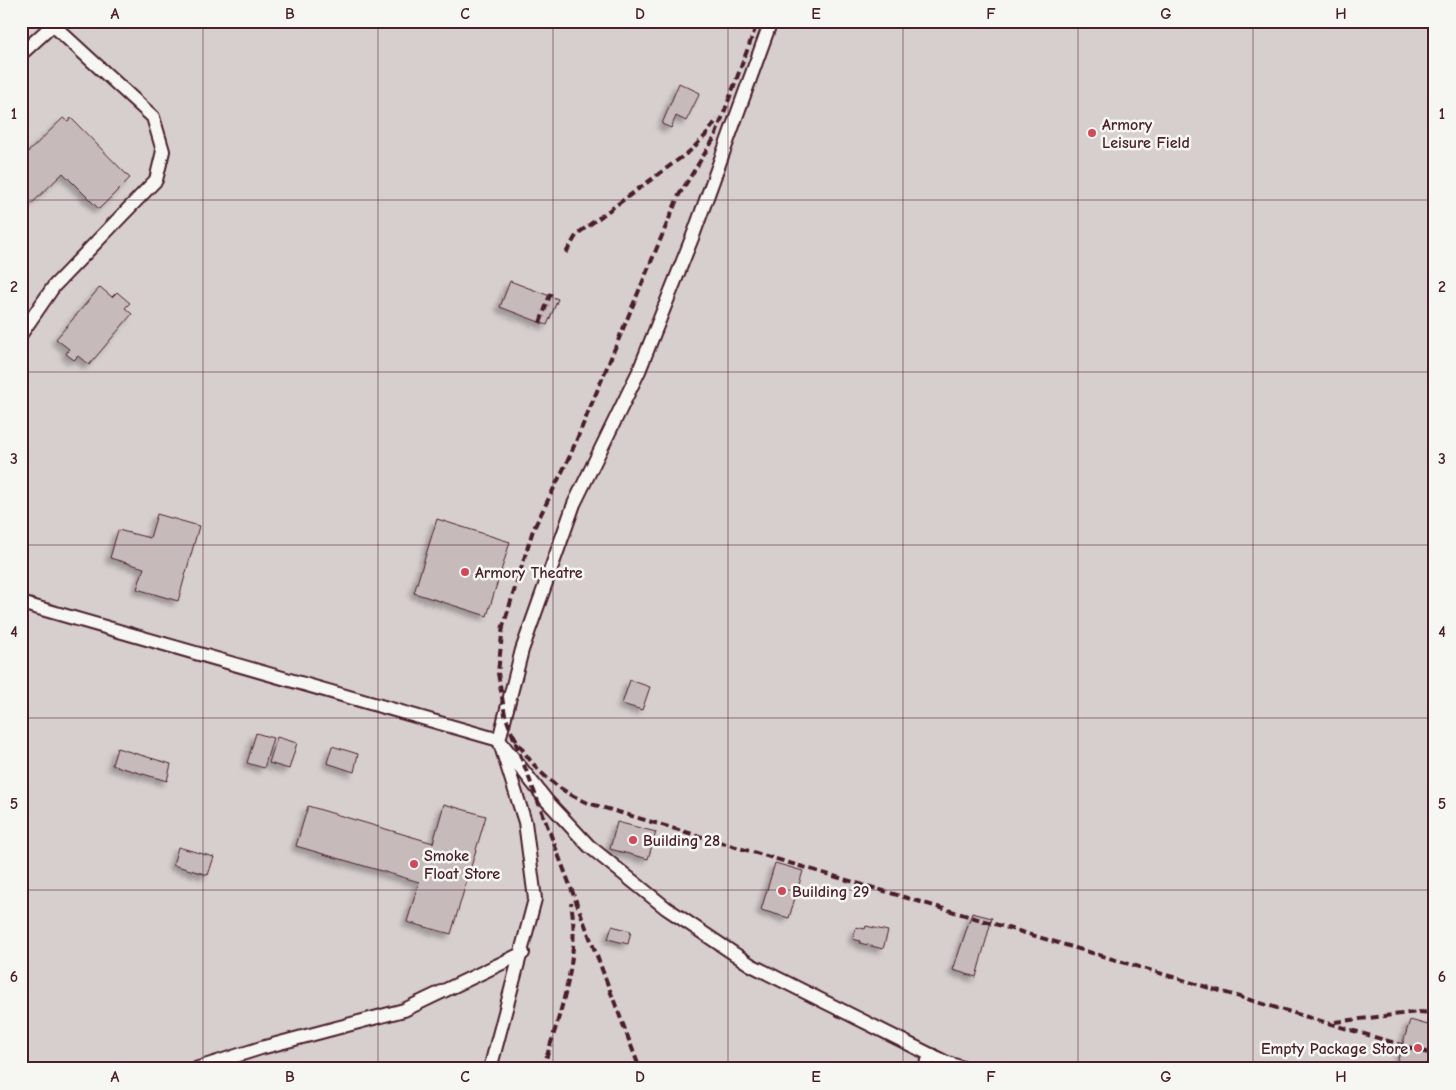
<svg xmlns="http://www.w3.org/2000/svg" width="1456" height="1090" font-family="'Comic Neue',sans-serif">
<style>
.green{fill:#d7cfce;stroke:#90777c}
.building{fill:#c6babb;stroke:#4a1f2b;filter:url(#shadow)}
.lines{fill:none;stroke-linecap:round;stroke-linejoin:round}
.service-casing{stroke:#4a1f2b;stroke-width:16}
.service{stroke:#f6f6f2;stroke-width:12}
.rail{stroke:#4a1f2b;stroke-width:4;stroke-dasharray:8 4;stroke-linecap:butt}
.grid{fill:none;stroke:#4a1f2b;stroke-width:1;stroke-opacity:0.55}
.poi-dot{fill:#d1495b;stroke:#f6f6f2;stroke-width:2}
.labels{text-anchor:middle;stroke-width:5;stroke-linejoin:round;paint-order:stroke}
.poi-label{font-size:16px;font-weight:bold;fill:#4a1f2b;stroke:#f6f6f2;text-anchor:start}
.neatline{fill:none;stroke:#4a1f2b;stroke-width:2}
.grid-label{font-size:16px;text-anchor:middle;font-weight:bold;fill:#4a1f2b}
</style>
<defs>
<filter id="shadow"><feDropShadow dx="-4.5" dy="4.5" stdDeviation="2.5" flood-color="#0004"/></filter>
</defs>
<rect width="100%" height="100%" fill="#efedea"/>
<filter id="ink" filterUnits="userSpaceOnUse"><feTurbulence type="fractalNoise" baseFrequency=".02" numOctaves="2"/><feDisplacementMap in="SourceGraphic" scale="10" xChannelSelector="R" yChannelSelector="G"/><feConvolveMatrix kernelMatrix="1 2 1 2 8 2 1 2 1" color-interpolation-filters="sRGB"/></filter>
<g filter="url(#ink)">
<rect class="green" x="21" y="21" width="1414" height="1048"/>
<g class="building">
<path d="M679,83L700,93L686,121L676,116L671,128L662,124Z"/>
<path d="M63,118L68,122L71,118L130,178L99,209L63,173L21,214V159Z"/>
<path d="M510,281L558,299L547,325L500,307Z"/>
<path d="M100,287L112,297L117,292L130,303L125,308L132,314L89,365L78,356L74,360L66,354L69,349L56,339Z"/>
<path d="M157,514L199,526L178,601L137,589L144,568L110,558L118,530L150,538Z"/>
<path d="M437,519L510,542L487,616L414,593Z"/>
<path d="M630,680L650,687L642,710L622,704Z"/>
<path d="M256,733L273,738L264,768L247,763Z"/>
<path d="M277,737L297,743L289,769L269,763Z"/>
<path d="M332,746L358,754L354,772L327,763Z"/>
<path d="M117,748L171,764L167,781L112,765Z"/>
<path d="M444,804L486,816L451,934L407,922L419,882L296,846L308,806L433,843Z"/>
<path d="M617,822L656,832L648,859L610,849Z"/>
<path d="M178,847L214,857L208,875L173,865Z"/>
<path d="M775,863L803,871L789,918L761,910Z"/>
<path d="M972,913L992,918L976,977L953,970Z"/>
<path d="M612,926L631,931L628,944L608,939Z"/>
<path d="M866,926L888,931L883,949L860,943V941L853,939L856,927L865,929Z"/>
<path d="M1410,1020L1435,1027V1069H1395Z"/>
</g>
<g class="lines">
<g class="service-casing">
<g id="service">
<path d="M21,54L57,21"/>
<path d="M21,334L54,286L156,180L163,151L153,117L53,25"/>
<path d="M21,603L499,740L547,801L589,846L666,908L751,965L945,1062L966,1069"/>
<path d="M195,1069L261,1048L404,1010L523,953"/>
<path d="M490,1069L535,899L525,822L499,740L522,650L574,504L639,371L694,233L771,21"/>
<path d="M923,1069L932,1055"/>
</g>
</g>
<use href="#service" class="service"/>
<g class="rail">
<path d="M566,253L577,234L690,151L707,134L717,119"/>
<path d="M540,323L551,292"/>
<path d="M503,625L498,673L505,715L640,1069"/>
<path d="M502,630L533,530L569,458L679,195L715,137L758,21"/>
<path d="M513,734C531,767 553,788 588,803L1435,1055"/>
<path d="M1335,1022L1418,1012L1435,1013"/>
<path d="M543,1069C559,1015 581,959 571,903"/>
</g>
</g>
</g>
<path class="grid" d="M203,21V1069M378,21V1069M553,21V1069M728,21V1069M903,21V1069M1078,21V1069M1253,21V1069M21,200H1435M21,372H1435M21,545H1435M21,718H1435M21,890H1435"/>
<g class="poi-dot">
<circle cx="1092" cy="133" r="5"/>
<circle cx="465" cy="572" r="5"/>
<circle cx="633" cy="840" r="5"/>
<circle cx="414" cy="864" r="5"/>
<circle cx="782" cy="891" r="5"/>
<circle cx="1418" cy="1048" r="5"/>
</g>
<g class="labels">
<g class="poi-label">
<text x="1102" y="130">Armory<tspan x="1102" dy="18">Leisure Field</tspan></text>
<text x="475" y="578">Armory Theatre</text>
<text x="643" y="846">Building 28</text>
<text x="424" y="861">Smoke<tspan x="424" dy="18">Float Store</tspan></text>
<text x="792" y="897">Building 29</text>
<text x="1408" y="1054" text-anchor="end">Empty Package Store</text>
</g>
</g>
<rect width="1456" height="1090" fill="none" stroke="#f6f6f2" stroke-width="55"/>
<rect x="28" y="28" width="1400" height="1034" class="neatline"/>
<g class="grid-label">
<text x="115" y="19">A</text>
<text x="290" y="19">B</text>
<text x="465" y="19">C</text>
<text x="640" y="19">D</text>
<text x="816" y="19">E</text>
<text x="991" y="19">F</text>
<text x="1166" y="19">G</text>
<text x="1341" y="19">H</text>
<text x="14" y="119">1</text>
<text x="1442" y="119">1</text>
<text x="14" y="292">2</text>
<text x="1442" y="292">2</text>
<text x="14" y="464">3</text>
<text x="1442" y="464">3</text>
<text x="14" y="637">4</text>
<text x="1442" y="637">4</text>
<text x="14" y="809">5</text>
<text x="1442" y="809">5</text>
<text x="14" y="982">6</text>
<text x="1442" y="982">6</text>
<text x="115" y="1082">A</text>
<text x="290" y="1082">B</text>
<text x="465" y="1082">C</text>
<text x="640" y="1082">D</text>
<text x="816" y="1082">E</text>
<text x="991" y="1082">F</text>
<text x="1166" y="1082">G</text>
<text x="1341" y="1082">H</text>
</g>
</svg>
